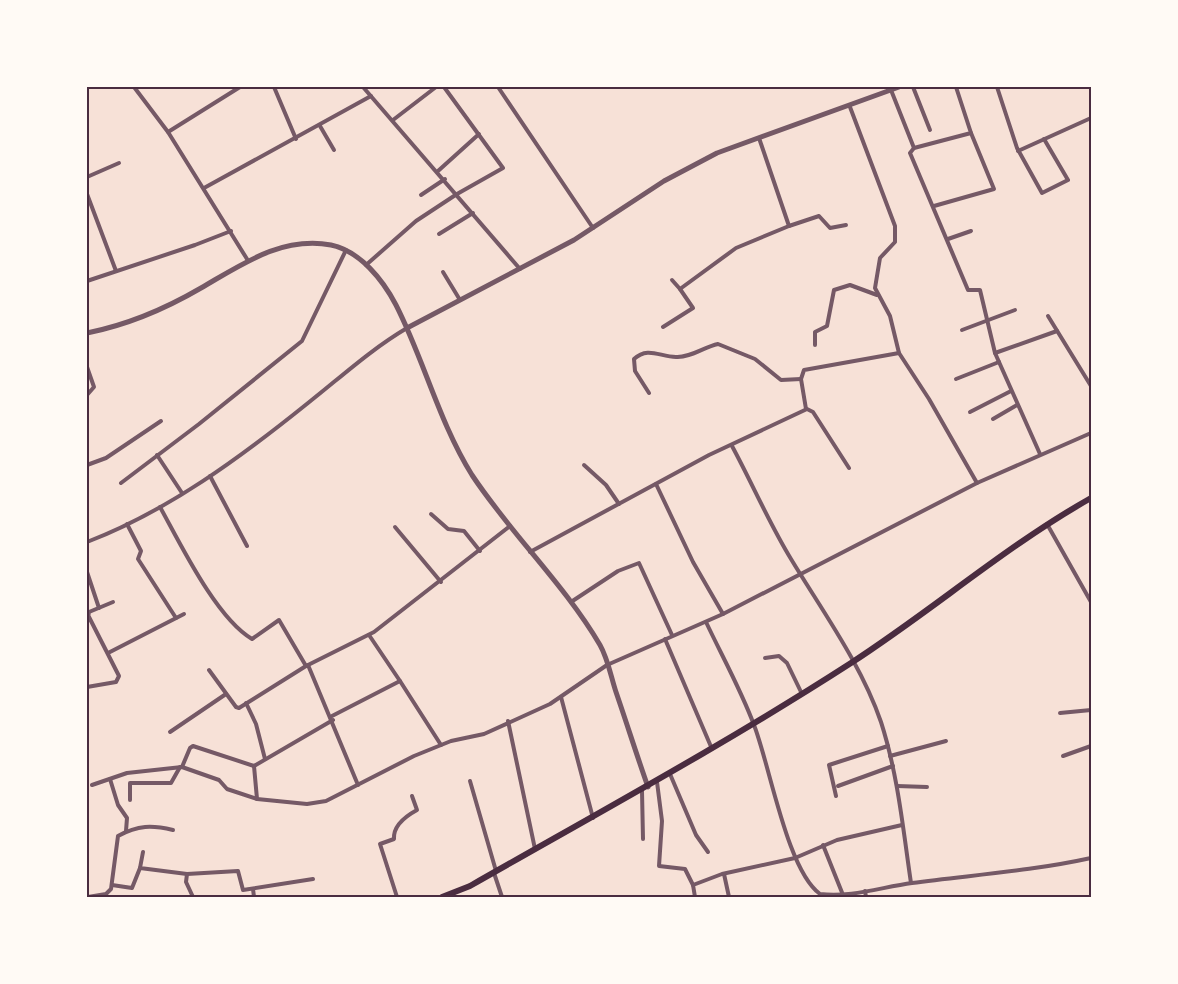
<svg xmlns="http://www.w3.org/2000/svg" width="1178" height="984" font-family="'PT Sans Narrow',sans-serif">
<style>
.lines{fill:none;stroke-linecap:round;stroke-linejoin:round}
.minor{stroke:#755966;stroke-width:4}
.tertiary{stroke:#755966;stroke-width:5}
.secondary{stroke:#4a2c40;stroke-width:6}
.neatline{fill:none;stroke:#4a2c40;stroke-width:2}
</style>
<rect width="100%" height="100%" fill="#f7e1d7"/>
<g class="lines">
<g class="minor">
<path d="M134,87L168,132L247,259"/>
<path d="M274,87L296,139"/>
<path d="M363,87L520,269"/>
<path d="M498,87L593,228"/>
<path d="M913,87L930,130"/>
<path d="M956,87L971,133L914,148L910,153L968,290H980L995,353L1040,454"/>
<path d="M997,87L1017,148L1042,193L1068,180L1044,139"/>
<path d="M891,90L914,148"/>
<path d="M850,107L895,226V242L880,258L875,288L890,316L899,353L929,399L977,483"/>
<path d="M393,120L436,87"/>
<path d="M320,126L334,150"/>
<path d="M168,132L240,87"/>
<path d="M1018,151L1091,118"/>
<path d="M438,171L479,134"/>
<path d="M87,177L119,163"/>
<path d="M204,188L371,96"/>
<path d="M87,194L116,271"/>
<path d="M421,195L445,179"/>
<path d="M934,206L994,189L971,133"/>
<path d="M789,226L819,216L830,228L846,225"/>
<path d="M439,234L473,213"/>
<path d="M948,239L971,231"/>
<path d="M366,265L416,221L457,194L503,168L444,87"/>
<path d="M443,272L460,300"/>
<path d="M672,280L680,289"/>
<path d="M87,281L195,245L231,231"/>
<path d="M1048,316L1091,386"/>
<path d="M663,327L693,308L680,289L736,248L789,226L759,138"/>
<path d="M962,330L1015,310"/>
<path d="M815,345V332L827,326L834,290L850,285L877,295"/>
<path d="M995,353L1057,331"/>
<path d="M87,367L94,387L87,395"/>
<path d="M956,379L999,362"/>
<path d="M649,393L635,371L634,359C648,346 660,357 676,357C690,358 704,347 718,344L755,359L781,380L801,379"/>
<path d="M806,409L801,379L804,370L899,353"/>
<path d="M970,412L1011,391"/>
<path d="M993,419L1017,405"/>
<path d="M732,446C752,483 769,523 791,559C823,612 861,664 881,722C898,775 903,829 911,883"/>
<path d="M157,455L182,493"/>
<path d="M87,465L106,458L161,421"/>
<path d="M584,465L606,485L619,504"/>
<path d="M210,476L247,546"/>
<path d="M121,483L199,424L302,341L346,250"/>
<path d="M656,484L693,562L723,614"/>
<path d="M160,507C180,543 216,618 252,639L279,620L306,666"/>
<path d="M431,514L448,529L464,531L480,551"/>
<path d="M127,524L141,551L138,559L176,618"/>
<path d="M1047,524L1091,602"/>
<path d="M395,527L441,582"/>
<path d="M87,542C168,511 241,457 308,403C341,377 370,350 407,328"/>
<path d="M530,552L709,455L807,409L813,412L849,468"/>
<path d="M87,572L99,608"/>
<path d="M571,602L618,571L639,563L672,635"/>
<path d="M88,617L89,612L113,602"/>
<path d="M706,622C722,656 741,690 754,725C770,766 787,870 820,894C850,898 882,887 912,883C972,875 1032,871 1091,858"/>
<path d="M665,639L712,749"/>
<path d="M108,653L184,614"/>
<path d="M765,658L779,656L787,663L802,694"/>
<path d="M308,665L358,785"/>
<path d="M209,670L236,707L239,708L306,666L374,632L510,526"/>
<path d="M400,681L441,745"/>
<path d="M87,687L116,682L119,676L89,617"/>
<path d="M561,697L593,818"/>
<path d="M246,703L256,724L265,759"/>
<path d="M1060,713L1091,710"/>
<path d="M332,716L400,681L369,635"/>
<path d="M508,721L535,849"/>
<path d="M170,732L226,694"/>
<path d="M890,756L946,741"/>
<path d="M1063,756L1091,746"/>
<path d="M254,766L257,799"/>
<path d="M182,767L190,748L193,746L254,766L333,720"/>
<path d="M670,774L696,835L708,852"/>
<path d="M110,779L118,805L127,818L126,831"/>
<path d="M470,781L496,871"/>
<path d="M657,782L662,821L659,866L685,869L693,885"/>
<path d="M92,785L127,773L182,767L219,780L227,789L257,799L307,804L326,801L414,756L451,741L484,734L550,704L607,665L723,614L977,483L1091,433"/>
<path d="M838,786L893,766"/>
<path d="M897,786L927,787"/>
<path d="M642,791L643,839"/>
<path d="M836,796L829,765L888,746"/>
<path d="M130,800V783H171L180,767"/>
<path d="M823,845L843,895"/>
<path d="M143,852L140,868L187,874L238,871L243,890L313,879"/>
<path d="M494,873L502,897"/>
<path d="M187,874L186,882L193,897"/>
<path d="M724,874L729,897"/>
<path d="M112,885L132,888L140,868"/>
<path d="M253,889L254,897"/>
<path d="M865,891L866,897"/>
<path d="M88,897L106,894L111,889L118,836C138,825 152,825 173,830"/>
<path d="M397,897L380,844L394,839C393,826 406,816 417,810L412,796"/>
<path d="M695,897L693,885L722,874L795,858L837,840L902,825"/>
</g>
<g class="tertiary">
<path d="M407,328L574,240L664,181L717,153L899,87"/>
<path d="M87,333C127,325 165,309 201,288C241,265 281,236 331,245C360,251 383,280 396,305C424,360 439,422 472,475C511,534 564,584 600,645C608,659 611,677 616,692C627,724 637,756 648,787"/>
</g>
<path class="secondary" d="M442,897L470,886C598,813 727,743 851,663C933,610 1006,546 1091,498"/>
</g>
<rect width="1178" height="984" fill="none" stroke="#fffaf5" stroke-width="177"/>
<rect x="88" y="88" width="1002" height="808" class="neatline"/>
</svg>
